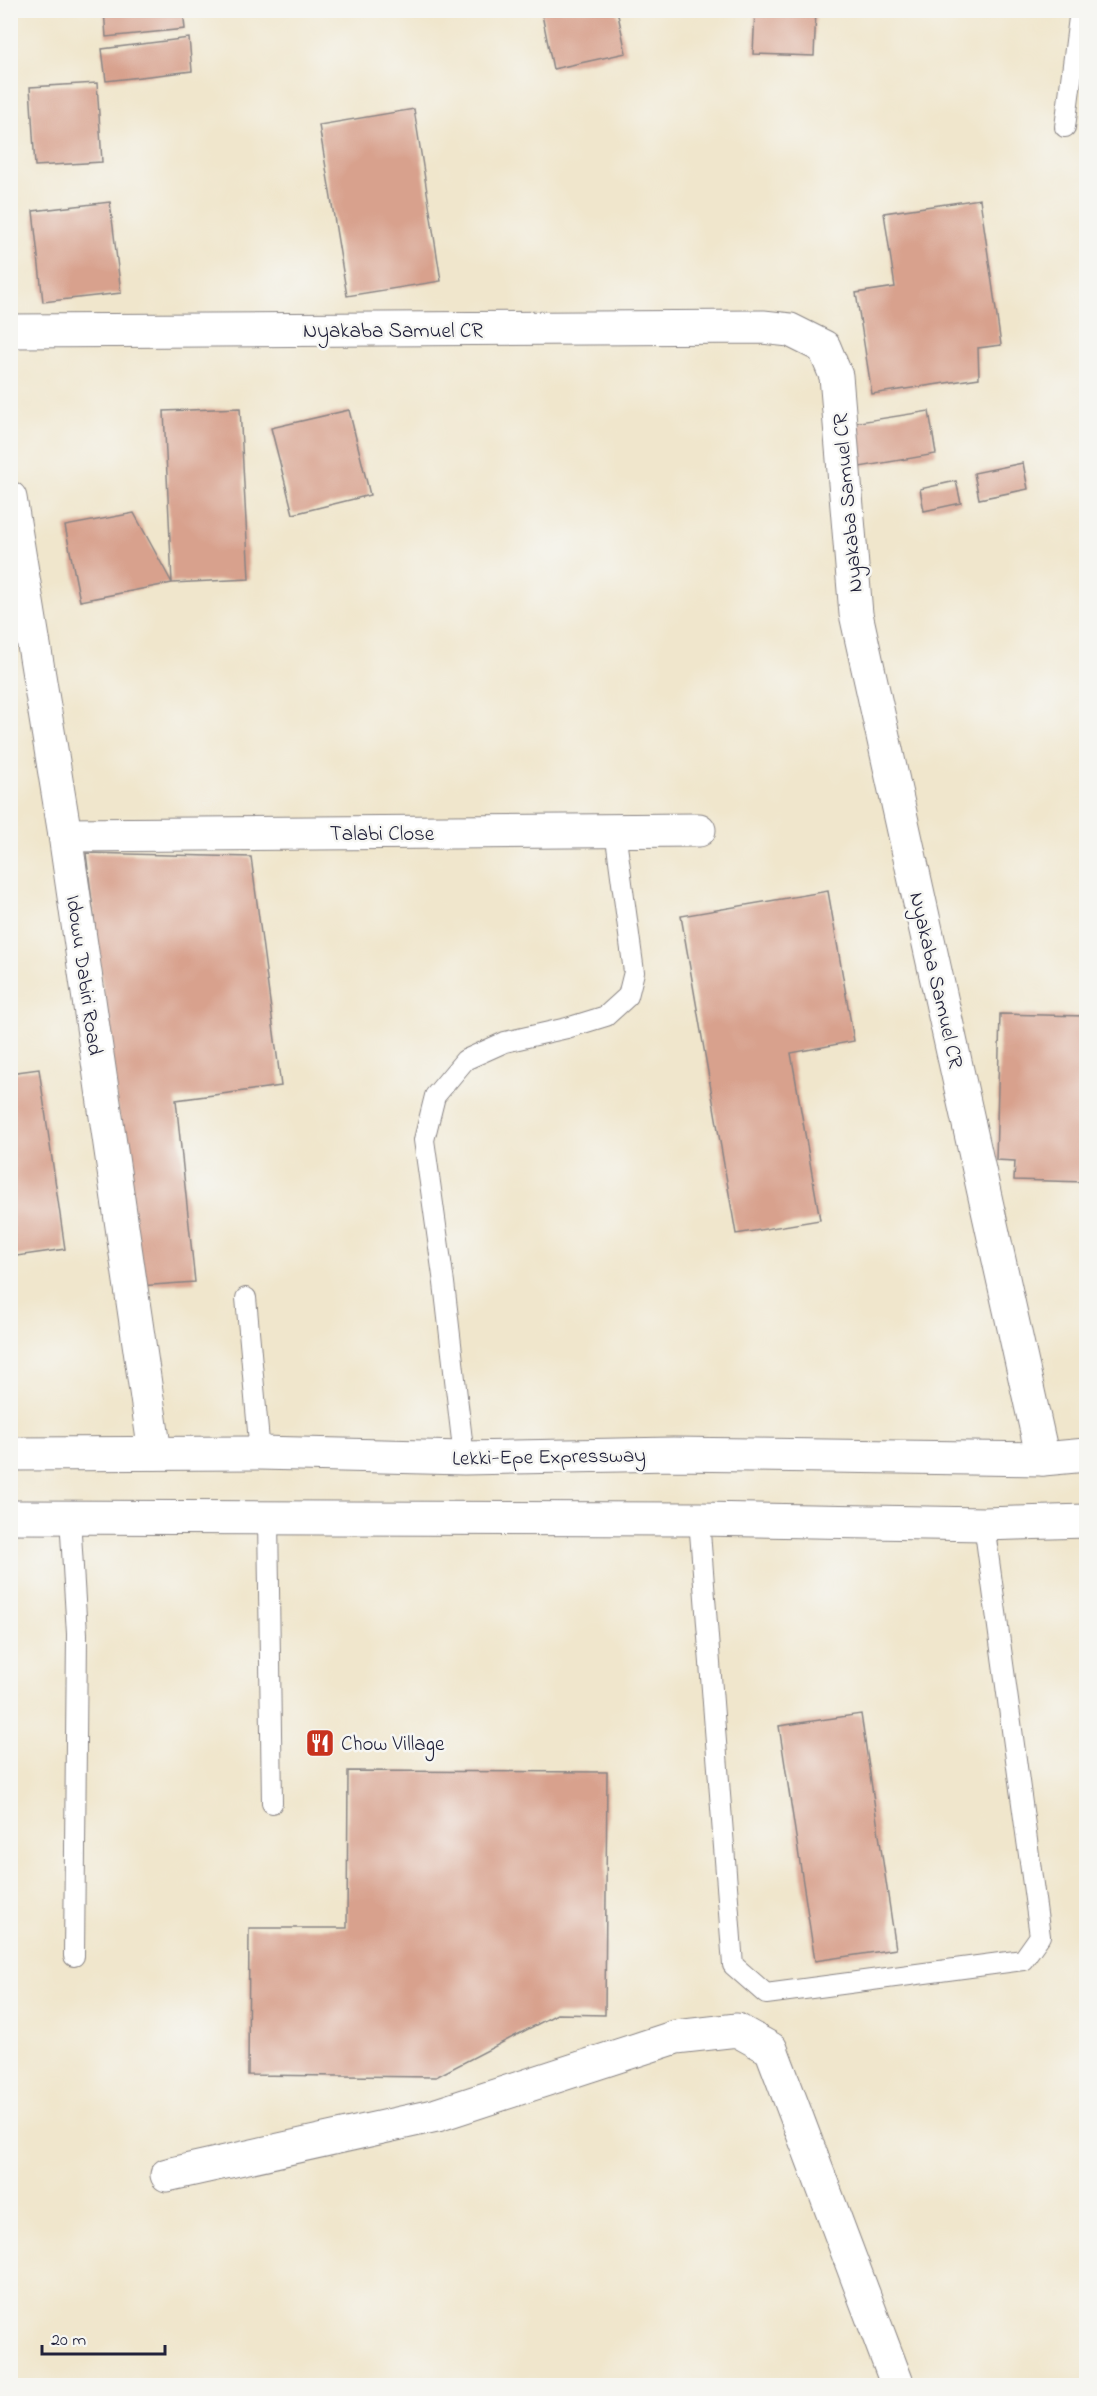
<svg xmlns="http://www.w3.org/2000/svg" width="1097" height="2396" font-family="'Indie Flower',sans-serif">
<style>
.building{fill:#d8a18d}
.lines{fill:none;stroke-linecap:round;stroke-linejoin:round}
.lane-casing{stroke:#898484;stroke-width:22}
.street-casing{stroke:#898484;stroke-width:35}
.highway-casing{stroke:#898484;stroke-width:35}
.lane{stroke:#fff;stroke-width:20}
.street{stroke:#fff;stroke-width:33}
.highway{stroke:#fff;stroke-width:33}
.labels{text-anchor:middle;stroke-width:5;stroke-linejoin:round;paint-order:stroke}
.street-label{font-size:21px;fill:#22223b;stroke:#f6f6f2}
.poi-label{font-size:21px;fill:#22223b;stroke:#f6f6f2;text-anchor:start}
</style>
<rect width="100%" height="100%" fill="#f6f6f2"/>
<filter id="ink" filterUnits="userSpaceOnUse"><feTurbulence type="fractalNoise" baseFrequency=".0167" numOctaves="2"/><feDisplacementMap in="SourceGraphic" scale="12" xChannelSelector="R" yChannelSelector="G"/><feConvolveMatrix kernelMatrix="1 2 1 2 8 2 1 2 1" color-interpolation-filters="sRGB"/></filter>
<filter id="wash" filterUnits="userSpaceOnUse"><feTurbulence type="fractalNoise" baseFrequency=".008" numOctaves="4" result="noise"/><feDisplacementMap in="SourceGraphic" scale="24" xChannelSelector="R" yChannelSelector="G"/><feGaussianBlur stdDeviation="1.35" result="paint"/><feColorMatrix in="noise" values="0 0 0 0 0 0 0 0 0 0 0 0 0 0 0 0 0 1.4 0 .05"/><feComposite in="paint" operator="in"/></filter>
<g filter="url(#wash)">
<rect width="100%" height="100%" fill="#f0e6cc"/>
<g id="blocks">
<g class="building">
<path d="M104,10H183L185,29L106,37Z"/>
<path d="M541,10H617L626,53L553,69Z"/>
<path d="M755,10H816L814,56L753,54Z"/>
<path d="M189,38L192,71L106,81L102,49Z"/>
<path d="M97,83L102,162L35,166L30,87Z"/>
<path d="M414,109L441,281L347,296L319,125Z"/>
<path d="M10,110L18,111L12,192H10Z"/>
<path d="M980,199L1001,345L978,348L979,378L872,394L856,293L895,287L884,213Z"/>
<path d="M110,202L121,293L43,302L33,211Z"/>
<path d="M240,408L249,579L172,583L80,601L65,526L134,513L172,583L164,411Z"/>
<path d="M349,410L370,495L293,514L271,428Z"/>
<path d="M929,411L936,454L860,467L853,423Z"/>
<path d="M1023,463L1028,489L979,499L974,473Z"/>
<path d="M956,481L961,503L924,511L920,489Z"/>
<path d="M86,853L251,857L281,1086L176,1100L195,1282L139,1286Z"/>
<path d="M828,891L854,1041L791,1053L820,1220L736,1234L681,916Z"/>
<path d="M1000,1014L1086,1016V1182L1014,1180L1015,1161L996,1160Z"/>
<path d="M39,1069L65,1249L10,1257V1073Z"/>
<path d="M861,1714L896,1949L815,1961L779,1726Z"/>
<path d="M348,1771L607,1772L605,2015L557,2014L436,2077L248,2075L249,1928H347Z"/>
</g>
</g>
</g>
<g filter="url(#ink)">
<use href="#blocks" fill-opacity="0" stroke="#898484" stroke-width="1.5"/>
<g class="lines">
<g class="lane-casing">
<g id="lane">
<path d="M1065,127L1080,10"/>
<path d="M246,1298L260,1453"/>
<path d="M464,1458L444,1283L424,1140L435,1096L465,1060L505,1042L567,1028L606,1016L628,996L634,972L615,831"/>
<path d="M70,1517L77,1634L74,1956"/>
<path d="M268,1518L272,1803"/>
<path d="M699,1519L733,1965L766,1994L1023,1960L1040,1936L984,1524"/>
</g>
</g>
<g class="street-casing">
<g id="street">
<path d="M10,331L763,327L790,330L824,347L836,376L856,614L1043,1459"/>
<path d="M10,498L65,835L155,1453"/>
<path d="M65,835L699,830"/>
<path d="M167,2175L437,2115L676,2037L737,2030L771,2049L898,2386"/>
</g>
</g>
<g class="highway-casing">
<g id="highway">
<path d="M10,1454L260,1453L464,1458L673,1454L1043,1459L1086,1455"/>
<path d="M10,1517L699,1519L984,1524L1086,1521"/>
</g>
</g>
<use href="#lane" class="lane"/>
<use href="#street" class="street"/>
<use href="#highway" class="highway"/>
</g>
</g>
<defs>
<g id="restaurant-square" transform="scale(1.5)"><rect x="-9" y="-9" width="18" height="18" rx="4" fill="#c8321e" stroke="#f6f6f2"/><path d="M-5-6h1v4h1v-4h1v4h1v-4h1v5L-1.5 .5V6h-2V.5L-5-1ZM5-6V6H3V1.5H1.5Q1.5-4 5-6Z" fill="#fff"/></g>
</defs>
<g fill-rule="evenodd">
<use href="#restaurant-square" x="320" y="1743"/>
</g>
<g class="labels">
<g class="street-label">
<text x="393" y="337">Nyakaba Samuel CR</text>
<text transform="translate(847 503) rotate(-95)" y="7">Nyakaba Samuel CR</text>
<text x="382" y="840">Talabi Close</text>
<text transform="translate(85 975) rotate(82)" y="7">Idowu Dabiri Road</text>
<text transform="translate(937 980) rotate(77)" y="7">Nyakaba Samuel CR</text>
<text transform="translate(549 1456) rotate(-1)" y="7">Lekki-Epe Expressway</text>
</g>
<g class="poi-label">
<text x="341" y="1750">Chow Village</text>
</g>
</g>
<rect width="1097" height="2396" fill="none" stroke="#f6f6f2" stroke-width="36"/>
<path d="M42 2345v9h123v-9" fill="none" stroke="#22223b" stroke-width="3"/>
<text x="51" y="2345" font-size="18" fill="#22223b" stroke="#f6f6f2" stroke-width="4.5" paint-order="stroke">20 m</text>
</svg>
